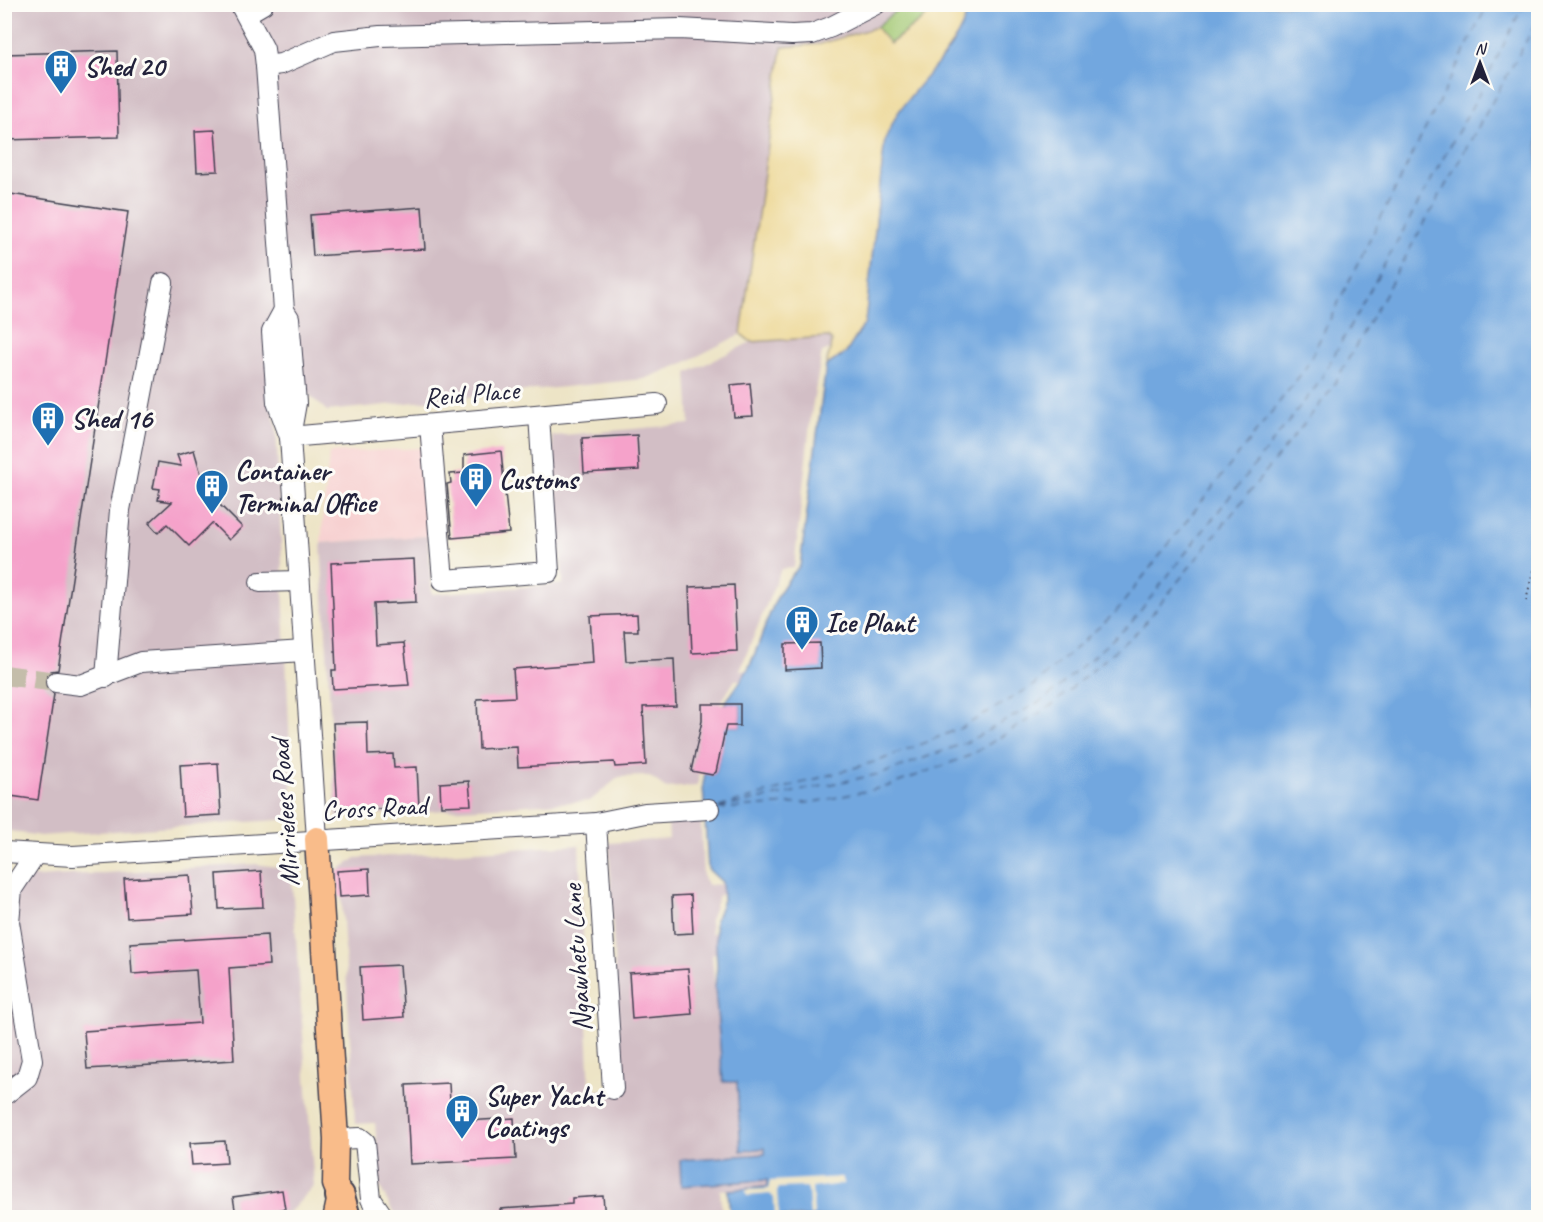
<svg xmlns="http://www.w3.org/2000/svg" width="1543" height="1222" font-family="Caveat,sans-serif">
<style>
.built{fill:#f7d0d0}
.industrial{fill:#d2bec5;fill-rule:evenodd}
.green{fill:#a2c872;stroke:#627556;stroke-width:1.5}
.sand{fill:#eeda9e;stroke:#887e6c;stroke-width:1.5}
.water{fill:#72a7df;stroke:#4a648d;stroke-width:1.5}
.pier{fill:#ede4c6}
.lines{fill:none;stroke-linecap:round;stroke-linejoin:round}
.ferry{stroke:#42577d;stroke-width:1.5;stroke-dasharray:8 6;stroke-linecap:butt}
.building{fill:#f5a2ca}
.minor-tunnel{stroke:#c4bdaa;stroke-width:20;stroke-dasharray:20 10;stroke-linecap:butt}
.minor-casing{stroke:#403f50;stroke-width:22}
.major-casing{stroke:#403f50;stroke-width:27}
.highway-casing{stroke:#403f50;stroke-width:32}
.path{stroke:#403f50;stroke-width:2;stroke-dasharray:1.5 4.5;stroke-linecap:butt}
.minor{stroke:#fff;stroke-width:20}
.major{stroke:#f9bc8a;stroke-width:24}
.highway{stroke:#f9bc8a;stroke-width:28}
.labels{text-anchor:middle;stroke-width:6;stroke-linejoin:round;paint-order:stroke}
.poi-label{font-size:28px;font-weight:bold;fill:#22223b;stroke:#fdfcf7;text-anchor:start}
.street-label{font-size:28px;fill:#22223b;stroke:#fdfcf7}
</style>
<rect width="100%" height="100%" fill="#fdfcf7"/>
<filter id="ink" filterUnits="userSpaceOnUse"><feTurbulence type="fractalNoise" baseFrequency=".0167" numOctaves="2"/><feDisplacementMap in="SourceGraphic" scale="12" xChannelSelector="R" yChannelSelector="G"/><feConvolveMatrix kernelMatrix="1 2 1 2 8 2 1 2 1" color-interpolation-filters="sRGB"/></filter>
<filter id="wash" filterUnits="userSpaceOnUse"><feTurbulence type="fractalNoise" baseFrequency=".008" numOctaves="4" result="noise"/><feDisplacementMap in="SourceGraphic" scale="24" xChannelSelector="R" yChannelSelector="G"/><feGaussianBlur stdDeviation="1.35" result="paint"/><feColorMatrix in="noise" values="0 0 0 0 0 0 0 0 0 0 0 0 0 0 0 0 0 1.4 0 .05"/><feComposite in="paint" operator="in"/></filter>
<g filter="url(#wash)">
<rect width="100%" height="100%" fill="#ede4c6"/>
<path class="built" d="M423,448L428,536L321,543L329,453Z"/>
<g class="industrial">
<path d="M4,5H903L876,27L820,44L782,48L741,334L682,364L644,379L327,411L307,393L269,399L276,424L293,819L40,836L4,830Z"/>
<path d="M828,337L832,341V348L822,352L811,414L794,568L781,569L740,670H777L786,679L735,680L720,704H740V726L724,733L716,772L712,775L700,773L697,786L666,788L649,776L619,777L590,801L336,817L321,543L428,536L432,594L563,584L552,436L690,424L687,373L751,342Z"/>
<path d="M701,820L703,878L708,885L739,883L743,880L742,871H749L756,974L753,975L751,951L712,954L723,1082L737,1081L741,1150L765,1148V1154L680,1160L681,1185L767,1180V1187L720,1190L722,1217H402L392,1210L380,1187L375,1123L355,1124L340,869L356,858L579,845L590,1091L620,1089L609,843L669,839L668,822ZM737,894L738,910H749L750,930L711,933L710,920L719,895Z"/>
<path d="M256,864L291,869L314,1186L285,1217L5,1218V876L37,877Z"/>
</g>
<path class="green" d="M903,5H941L889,44L876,27Z"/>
<path class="sand" d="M941,5H969L965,25L885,139L865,323L846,353L826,366L832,341L828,337L751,342L741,334L782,47L820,44L876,27L890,44Z"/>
<path class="water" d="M969,5H1538V1217H730L728,1190L767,1187V1180L681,1186L680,1160L765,1154V1148L741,1151L737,1082H723L715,988L717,967L715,921L723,900L722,882L708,869L703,785L705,773L712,775L716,772L724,733L714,726H740V705L724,704C733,692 743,679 750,665C767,628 770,596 800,566L826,366L846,353L865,323L885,139C889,131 893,121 898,113C922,76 959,51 969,5Z"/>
<path class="pier" d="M843,1177V1184L812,1188L814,1215L810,1216L808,1189L806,1187L779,1188L777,1192L779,1215L775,1216L774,1198L770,1194L747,1196L746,1190L768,1189L770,1181Z"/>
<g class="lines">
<g class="ferry">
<path d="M719,807L881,760L961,728L1034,685L1115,613L1305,369L1488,4"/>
<path d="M719,808L884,773L967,742L1045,699L1130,624L1318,384L1480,92L1524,4"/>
<path d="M718,809L815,802L889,786L971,755L1051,706L1140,629L1331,390L1538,20"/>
</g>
</g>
<g id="blocks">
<g class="building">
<path d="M117,51L119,137L4,140V54Z"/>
<path d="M215,130L218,171L197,172L195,131Z"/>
<path d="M4,193L128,212L58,670L51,671L44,680L45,687L54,694L38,800L4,795Z"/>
<path d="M422,207L425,249L313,256L310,215Z"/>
<path d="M750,383L753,416L734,417L731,385Z"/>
<path d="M637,435L639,470L584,473L582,438Z"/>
<path d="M194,450L206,491L242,527L229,540L212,523L189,546L167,524L158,533L149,523L172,502L158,500L160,489L153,488L158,462L181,466L177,455Z"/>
<path d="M501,451L509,533L452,538L447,484L451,483L450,474L464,473V455Z"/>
<path d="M414,559L416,602L374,604L376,645L404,643L409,685L333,689L332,670H336L331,563Z"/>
<path d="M734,585L737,651L692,653L689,587Z"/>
<path d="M637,614L638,631H624L626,661L674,659L676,706L643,707L646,765L615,767L614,762L518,767L517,747L479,749L477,699L515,697L513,669L593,663L590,616Z"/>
<path d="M820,643L821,668L785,670V644Z"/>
<path d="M702,704H740V726H726L716,772L712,775L691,771L702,721Z"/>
<path d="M367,722L368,755L393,754L394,768L417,767L419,807L338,811L333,723Z"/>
<path d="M218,763L221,815L183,817L180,765Z"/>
<path d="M469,781L471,805L441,806L440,783Z"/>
<path d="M369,869L370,895L339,897L337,871Z"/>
<path d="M261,871L263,907L219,909L217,874Z"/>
<path d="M190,875L193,914L127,918L124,879Z"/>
<path d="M691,895L693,933L674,934L672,896Z"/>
<path d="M267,935L269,965L229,968L234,1060L87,1069L84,1031L200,1023L196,970L132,974L130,943Z"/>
<path d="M400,965L404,1017L363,1020L360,967Z"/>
<path d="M688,969L692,1014L632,1019L629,973Z"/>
<path d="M449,1083L451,1122L514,1118L516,1159L410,1164L406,1085Z"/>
<path d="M225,1141L227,1163L192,1165L190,1143Z"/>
<path d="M282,1190L285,1209L236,1215L233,1197Z"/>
<path d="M603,1196L605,1218H501L500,1209L572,1204V1198Z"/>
</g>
</g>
</g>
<g filter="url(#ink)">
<use href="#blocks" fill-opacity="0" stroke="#403f50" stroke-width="1.5"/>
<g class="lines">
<path class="minor-tunnel" d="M4,675L56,682"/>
<g class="minor-casing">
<g id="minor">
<path d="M240,4L264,49L266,66L284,310L289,318L296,403L290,437L317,839"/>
<path d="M246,14L263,4"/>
<path d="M266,66L281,64L334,41L380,36L679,29L792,35L812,34L831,27L876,4"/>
<path d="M284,310L272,332L277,402L290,437"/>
<path d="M430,425L443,580L549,572L539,415"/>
<path d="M290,437L657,404"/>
<path d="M260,582L299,581"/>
<path d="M106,677L120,510L163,283"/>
<path d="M56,682L81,685L141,662L303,651"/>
<path d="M596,823L613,1089"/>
<path d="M4,852L73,856L596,823L645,813L709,809"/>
<path d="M4,1095L27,1077L32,1060L9,922L12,889L34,856"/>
<path d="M336,1139L360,1138L365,1142L371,1199L384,1218"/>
</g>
</g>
<g class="major-casing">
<path id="major" d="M317,839L336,1139L335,1184L340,1196L336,1215"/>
</g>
<g class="highway-casing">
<path id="highway" d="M340,1196L346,1218"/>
</g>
<path class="path" d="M1526,601L1538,549"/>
<use href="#minor" class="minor"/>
<use href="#major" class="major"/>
<use href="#highway" class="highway"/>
</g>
</g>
<defs>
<g id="building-pin" transform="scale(1.725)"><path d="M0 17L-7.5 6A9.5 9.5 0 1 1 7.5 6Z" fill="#1f6fb2" stroke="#fdfcf7"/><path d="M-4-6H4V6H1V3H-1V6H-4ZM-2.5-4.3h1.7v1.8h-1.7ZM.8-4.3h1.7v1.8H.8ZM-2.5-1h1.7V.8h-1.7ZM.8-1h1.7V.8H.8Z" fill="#fff"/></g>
</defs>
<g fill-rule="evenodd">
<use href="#building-pin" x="61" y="66"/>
<use href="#building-pin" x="48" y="418"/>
<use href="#building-pin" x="476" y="479"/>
<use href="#building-pin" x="212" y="486"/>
<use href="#building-pin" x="802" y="622"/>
<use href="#building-pin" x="462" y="1111"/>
</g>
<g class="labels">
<g class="poi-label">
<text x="84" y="76">Shed 20</text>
<text x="71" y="428">Shed 16</text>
<text x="235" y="480">Container<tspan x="235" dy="32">Terminal Office</tspan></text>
<text x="499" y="489">Customs</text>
<text x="825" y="632">Ice Plant</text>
<text x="485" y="1105">Super Yacht<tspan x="485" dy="32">Coatings</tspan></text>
</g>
<g class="street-label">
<text transform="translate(471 393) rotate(-5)" y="10">Reid Place</text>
<text transform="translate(374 807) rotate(-3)" y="10">Cross Road</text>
<text transform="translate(284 813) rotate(-94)" y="10">Mirrielees Road</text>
<text transform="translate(576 958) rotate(-94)" y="10">Ngawhetu Lane</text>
</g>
</g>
<rect width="1543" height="1222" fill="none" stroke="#fdfcf7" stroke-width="24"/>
<g transform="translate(1480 63)" stroke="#fdfcf7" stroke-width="4.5" paint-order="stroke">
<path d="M0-4.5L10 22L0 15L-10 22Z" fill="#22223b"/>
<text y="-9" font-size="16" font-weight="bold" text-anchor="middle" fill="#22223b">N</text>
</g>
</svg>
